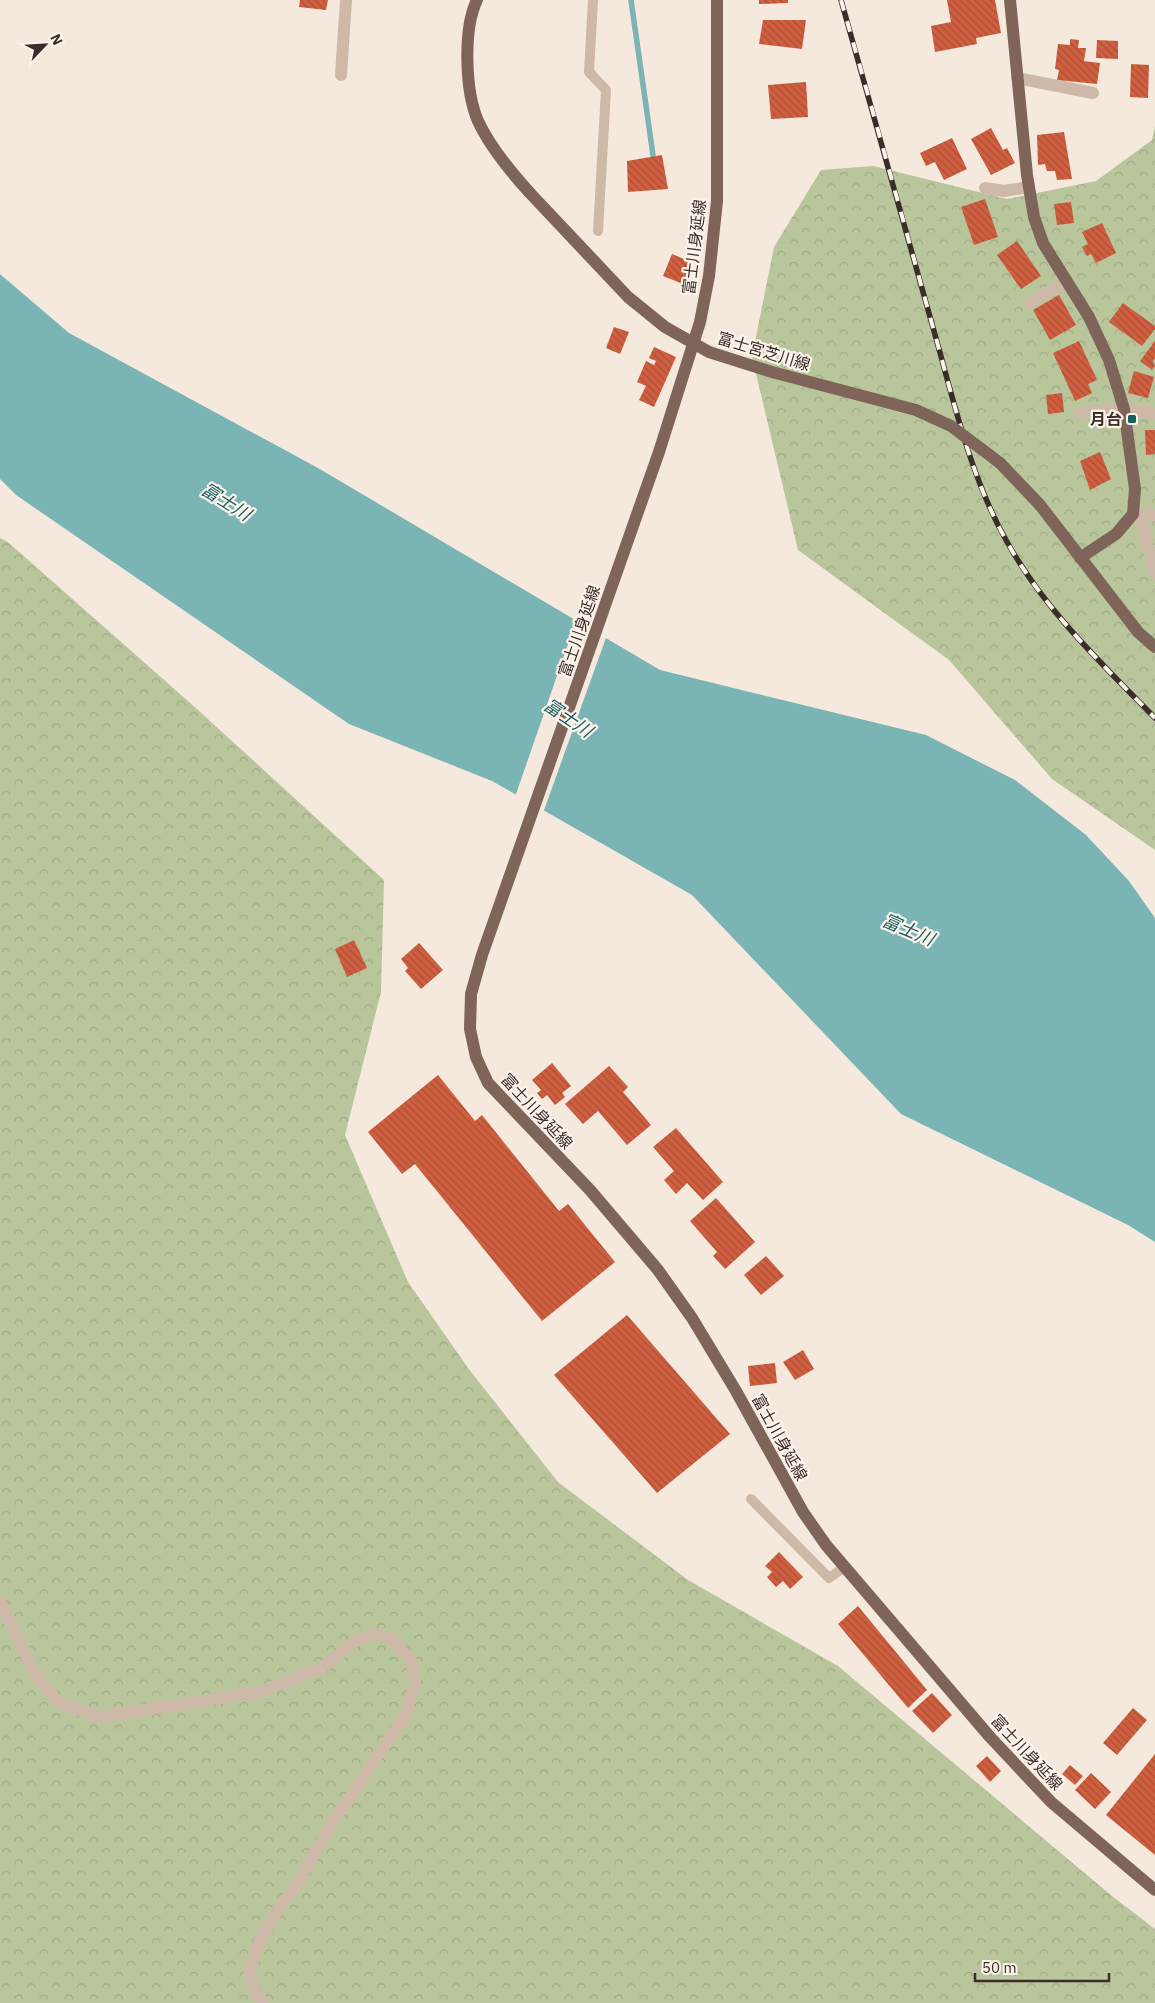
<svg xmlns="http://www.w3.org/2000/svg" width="1155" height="2003" font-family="'IBM Plex Sans','Noto Sans JP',sans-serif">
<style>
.forest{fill:url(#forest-crowns)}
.water{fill:#7ab4b5}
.pier{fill:#f5e9de}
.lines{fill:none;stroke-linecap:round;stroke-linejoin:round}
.stream{stroke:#7ab4b5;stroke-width:5.5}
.building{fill:url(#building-back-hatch)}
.service{stroke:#ceb8a8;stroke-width:10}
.minor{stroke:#ceb8a8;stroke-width:12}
.primary{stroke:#7e6459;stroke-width:12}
.rail-casing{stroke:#3b2e29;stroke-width:5.5}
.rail{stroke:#fcf3eb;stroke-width:4;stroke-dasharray:11;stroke-linecap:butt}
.primary-bridge{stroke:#7e6459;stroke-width:12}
.poi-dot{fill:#1a5e60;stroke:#fcf3eb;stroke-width:2}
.labels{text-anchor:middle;stroke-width:4.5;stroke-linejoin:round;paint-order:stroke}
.street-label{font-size:16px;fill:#3b2e29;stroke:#fcf3eb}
.poi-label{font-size:16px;font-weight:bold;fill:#3b2e29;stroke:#fcf3eb;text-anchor:end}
.water-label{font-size:18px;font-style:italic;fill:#1a5e60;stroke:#fcf3eb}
</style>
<defs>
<pattern id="forest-crowns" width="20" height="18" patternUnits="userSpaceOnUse" patternTransform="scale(1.25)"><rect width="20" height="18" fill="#b9c69c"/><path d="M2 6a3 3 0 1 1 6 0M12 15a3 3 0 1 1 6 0" fill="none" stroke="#a0aa86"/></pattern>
<pattern id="building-back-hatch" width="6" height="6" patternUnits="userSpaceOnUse" patternTransform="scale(1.25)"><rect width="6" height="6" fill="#d05f40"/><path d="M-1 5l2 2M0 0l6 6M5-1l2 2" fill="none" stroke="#aa4f36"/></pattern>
</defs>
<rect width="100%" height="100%" fill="#f5e9de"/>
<g class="forest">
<path d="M1155,125V850L1052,779L949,660L798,550L752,357L774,247L821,170L873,166L1007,199L1096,181L1152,140Z"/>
<path d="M0,538L9,543L197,709L384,880L381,992L345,1135L408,1282L468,1368L558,1482L688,1580L838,1666L1112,1896L1155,1929V2003H0Z"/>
</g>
<path class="water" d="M0,274L69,333L318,468L660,670L926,735L1015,780L1086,835L1129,881L1155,918V1242L1128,1225L901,1114L692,895L492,781L349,724L16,495L0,479Z"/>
<path class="pier" d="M577,618L607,635L543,813L515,797Z"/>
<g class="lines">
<path class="stream" d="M631,0L653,155"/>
</g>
<g class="building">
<path d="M300,0H328L326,10L299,7Z"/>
<path d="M759,0H788V3L759,4Z"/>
<path d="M947,0H995L1001,33L976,38L977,44L935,52L931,26L951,22Z"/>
<path d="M763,20H806L802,49L759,44Z"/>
<path d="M1070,39L1079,40L1078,48H1086L1084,61L1100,63L1097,84L1057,80L1059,70L1055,69L1058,44L1070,45Z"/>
<path d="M1097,40L1118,41V59L1096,58Z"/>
<path d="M1131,64L1149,65L1148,98L1130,97Z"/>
<path d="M806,82L808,117L771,119L768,85Z"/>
<path d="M991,128L1003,150L1007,148L1015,163L991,175L971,139Z"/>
<path d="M1064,132L1072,179L1057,180L1055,171H1047L1045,164L1038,165L1037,135Z"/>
<path d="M952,138L967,169L944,180L935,162L926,166L920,153Z"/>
<path d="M662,155L668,189L628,192L627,161Z"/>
<path d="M985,199L998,237L974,245L961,207Z"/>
<path d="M1071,202L1074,223L1057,225L1054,204Z"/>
<path d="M1102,223L1116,253L1096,263L1091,254L1087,256L1082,247L1088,244L1082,232Z"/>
<path d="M1017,241L1041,276L1021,289L997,255Z"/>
<path d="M672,254L691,262L683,284L663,276Z"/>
<path d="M1059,295L1076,325L1050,340L1033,310Z"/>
<path d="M1123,303L1155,326V329L1142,346L1109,322Z"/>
<path d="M614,327L629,332L620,354L606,348Z"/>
<path d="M1079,341L1097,380L1088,384L1092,393L1075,401L1053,353Z"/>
<path d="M1155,341V358L1153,361L1155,366L1152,370L1140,361Z"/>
<path d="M654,347L676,357L654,407L639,400L646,386L637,382L646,361L654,365L656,361L649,358Z"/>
<path d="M1134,371L1154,377L1148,398L1128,393Z"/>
<path d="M1062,393L1064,412L1048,414L1046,395Z"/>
<path d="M1145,430H1155V454L1146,455Z"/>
<path d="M1100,452L1111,479L1090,490L1080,461Z"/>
<path d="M354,940L367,968L347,977L335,949Z"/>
<path d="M419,943L443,970L421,989L405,971L408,968L401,959Z"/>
<path d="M552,1063L571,1086L562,1093L565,1097L555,1105L547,1095L542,1099L537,1093L541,1090L532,1080Z"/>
<path d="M609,1066L628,1087L623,1092L651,1125L627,1145L598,1111L583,1124L565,1104Z"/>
<path d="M438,1075L475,1121L482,1115L559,1211L568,1204L615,1262L542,1321L415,1164L402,1174L368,1132Z"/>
<path d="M676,1128L723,1182L703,1200L687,1183L676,1194L664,1180L674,1171L653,1147Z"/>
<path d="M716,1198L755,1242L725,1269L713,1256L717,1252L690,1221Z"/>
<path d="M766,1256L784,1276L761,1295L744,1275Z"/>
<path d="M627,1315L730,1434L657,1493L554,1375Z"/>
<path d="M803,1350L814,1369L795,1380L783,1362Z"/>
<path d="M775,1363L777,1383L750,1386L748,1366Z"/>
<path d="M779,1552L803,1577L790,1589L783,1581L776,1587L767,1577L772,1572L765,1566Z"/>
<path d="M858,1606L927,1690L908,1708L838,1624Z"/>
<path d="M932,1693L952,1715L933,1733L912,1711Z"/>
<path d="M1133,1708L1147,1720L1117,1755L1103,1743Z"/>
<path d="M1155,1754V1855L1106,1815Z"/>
<path d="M987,1756L1001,1771L990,1782L976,1766Z"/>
<path d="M1070,1765L1083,1776L1075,1785L1062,1774Z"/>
<path d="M1091,1773L1111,1792L1095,1809L1075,1790Z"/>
</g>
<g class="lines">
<g class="service">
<path d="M593,0L589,72L606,90L598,231"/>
<path d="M751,1499L829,1578L845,1567"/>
</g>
<g class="minor">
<path d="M341,75L346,0"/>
<path d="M1017,78L1093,93"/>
<path d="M985,188L1004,191L1029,187"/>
<path d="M1031,302L1067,282"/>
<path d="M1079,413L1124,409L1155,413"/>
<path d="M1133,514L1143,525L1155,574"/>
<path d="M1133,514L1155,515"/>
<path d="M0,1601L35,1674L59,1703L99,1717L260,1692L323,1667L353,1643L370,1634L390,1637L411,1660L415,1684L405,1716L334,1820L296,1885L273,1917L259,1942L249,1971L257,1996L263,2003"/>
</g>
<g class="primary">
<path d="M477,0C463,29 465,91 478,121C490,147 510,171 529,192"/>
<path d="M717,0V201L709,276L700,322L659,452L482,955L471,994L470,1029L476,1057L488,1083L590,1190L658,1270L692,1318L736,1391L803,1512L826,1545L990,1737L1051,1802L1155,1890"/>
<path d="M1010,0L1027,175L1034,217L1043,243L1089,317L1109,360L1124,409L1135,489L1133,514L1116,534L1080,558"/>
<path d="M1000,463L1040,505L1138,632L1155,647"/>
</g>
<g class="rail-casing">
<path id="rail" d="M841,0C872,108 902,216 932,324C953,397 969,474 1006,540C1043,608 1101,663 1155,718"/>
</g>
<use href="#rail" class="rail"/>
<path class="primary-bridge" d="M529,192L628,297L665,327L709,352L772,372L916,410L951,426L1000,463"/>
</g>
<rect class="poi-dot" x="1127" y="414" width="10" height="10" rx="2.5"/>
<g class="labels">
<g class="street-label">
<text transform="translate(694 247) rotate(-83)" y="6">富士川身延線</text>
<text transform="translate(764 351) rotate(17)" y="6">富士宮芝川線</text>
<text transform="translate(579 631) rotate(-71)" y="6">富士川身延線</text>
<text transform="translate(537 1111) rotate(47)" y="6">富士川身延線</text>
<text transform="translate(780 1437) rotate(61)" y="6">富士川身延線</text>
<text transform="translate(1027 1752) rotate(47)" y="6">富士川身延線</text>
</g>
<g class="poi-label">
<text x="1122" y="425">月台</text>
</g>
<g class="water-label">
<text transform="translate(226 502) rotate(32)" y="6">富士川</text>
<text transform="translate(568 718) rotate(34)" y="6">富士川</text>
<text transform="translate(908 930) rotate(23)" y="6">富士川</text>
</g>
</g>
<g transform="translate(45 45) rotate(65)" stroke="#fcf3eb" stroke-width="4" paint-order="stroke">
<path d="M0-4L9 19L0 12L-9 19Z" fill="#3b2e29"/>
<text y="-8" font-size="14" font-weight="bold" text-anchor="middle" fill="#3b2e29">N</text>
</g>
<path d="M975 1973v8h134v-8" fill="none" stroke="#3b2e29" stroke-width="2.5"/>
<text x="982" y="1973" font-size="15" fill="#3b2e29" stroke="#fcf3eb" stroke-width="4" paint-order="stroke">50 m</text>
</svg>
